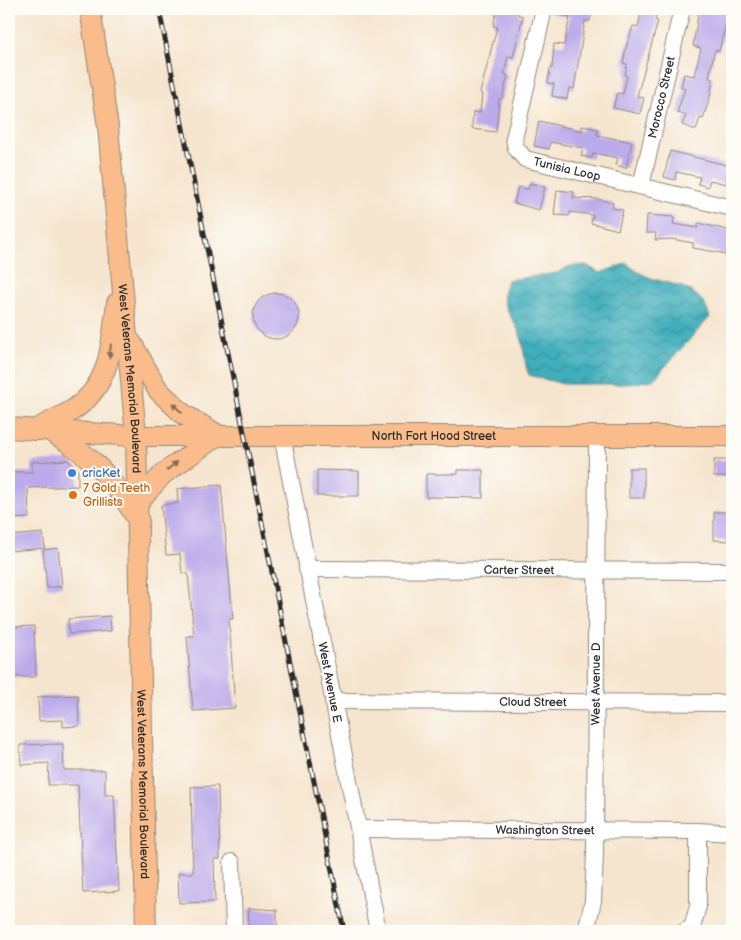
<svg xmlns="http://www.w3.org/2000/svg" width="741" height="940" font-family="'Balsamiq Sans',sans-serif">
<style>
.water{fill:url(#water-waves);stroke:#366d74}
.building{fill:#bbabea}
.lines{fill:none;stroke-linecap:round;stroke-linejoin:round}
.minor-casing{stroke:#90887c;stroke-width:18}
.major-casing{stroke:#90887c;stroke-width:22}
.minor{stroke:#fff;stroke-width:16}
.major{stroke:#f9bc8a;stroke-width:20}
.rail-casing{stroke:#2b2b2b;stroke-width:5}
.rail{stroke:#fdfcf7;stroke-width:3;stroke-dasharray:9;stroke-linecap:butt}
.oneway{fill:#886c56}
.shop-dot{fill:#3f7fe0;stroke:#fdfcf7;stroke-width:2}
.food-dot{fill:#e8710a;stroke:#fdfcf7;stroke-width:2}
.labels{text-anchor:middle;stroke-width:4;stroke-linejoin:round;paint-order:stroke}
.street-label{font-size:12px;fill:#2b2b2b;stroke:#fdfcf7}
.shop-label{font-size:12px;fill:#366cbe;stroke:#fdfcf7;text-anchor:start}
.food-label{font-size:12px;fill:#c56008;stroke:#fdfcf7;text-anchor:start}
</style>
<defs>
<pattern id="water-waves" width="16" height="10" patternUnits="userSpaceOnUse" patternTransform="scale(1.25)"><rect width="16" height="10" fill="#40afbc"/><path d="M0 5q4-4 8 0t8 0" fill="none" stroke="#368f99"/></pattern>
</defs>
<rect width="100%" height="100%" fill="#fdfcf7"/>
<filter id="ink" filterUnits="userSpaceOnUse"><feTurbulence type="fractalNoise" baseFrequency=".02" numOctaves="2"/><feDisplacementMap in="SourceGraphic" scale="10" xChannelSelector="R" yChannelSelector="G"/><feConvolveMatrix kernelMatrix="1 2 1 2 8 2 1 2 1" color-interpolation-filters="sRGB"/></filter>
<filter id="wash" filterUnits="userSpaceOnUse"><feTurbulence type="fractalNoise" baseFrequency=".0096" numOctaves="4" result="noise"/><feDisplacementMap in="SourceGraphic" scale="20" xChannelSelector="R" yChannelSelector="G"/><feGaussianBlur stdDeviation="1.12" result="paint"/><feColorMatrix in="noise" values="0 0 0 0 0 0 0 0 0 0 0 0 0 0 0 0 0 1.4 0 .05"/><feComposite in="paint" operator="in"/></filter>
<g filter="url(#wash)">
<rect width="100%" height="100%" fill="#f6e5ce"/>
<path class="water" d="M627,263C655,292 696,273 710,317L653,380L628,384H563L529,375C524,364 525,353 522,341C517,318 494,305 508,280L557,273L570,266L586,265L600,273Z"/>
<g id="blocks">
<g class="building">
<path d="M497,9H520L518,15L523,16L519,32L513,57L508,56L504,74L508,75L502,99H499L496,132L472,129L473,112L480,113L482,94L480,93L497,27L493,26Z"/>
<path d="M554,9H592L590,21H585L574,89L569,88L567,99L552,96L554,84L548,83L550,68H552L554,44L564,45L570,17L553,14Z"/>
<path d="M642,9H658L655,20L658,21L637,96L644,98L640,114L613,108L617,93L623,94L627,76L625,75L627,64L623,63L626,48L633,26L638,27Z"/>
<path d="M699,9L708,11V9H725V11L729,12L719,51L715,50L712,62L709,78L713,79L710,97L703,119L700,118L696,130L682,125L686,115L677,113L685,88H681L684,74L694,76L701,48L693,46Z"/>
<path d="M539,121L582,131V126L598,129L597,135L632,142L626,168L616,165L618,158L593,153L592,158L581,156L583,148L550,142L549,149L534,146Z"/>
<path d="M670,151L730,166L726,184L710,180L708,187L698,184L700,177L676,172L675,180L664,177Z"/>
<path d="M530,183L545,187L539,210L514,203L518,187L528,189Z"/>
<path d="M557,190L574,192L573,198L598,199L613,203L612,208L623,210L618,230L591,223L593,215L570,212L569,216L554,215Z"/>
<path d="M647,215L674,217L673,224L698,228V223L732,231V257L722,254V253L693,248V243L672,239L655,240L656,233H646Z"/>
<circle cx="276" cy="316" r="23"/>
<path d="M68,460L78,469V486L28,488L29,518L9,519V472H32V462Z"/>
<rect x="714" y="460" width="18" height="17"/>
<rect x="629" y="468" width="15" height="30"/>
<path d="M317,470L359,471V496H317Z"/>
<path d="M458,470H483V498L426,497V474H458Z"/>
<path d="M221,485L233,619H229L235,708L193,711L187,636H194L188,573H182L180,554L166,555L161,505L178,503L177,489Z"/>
<path d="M714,512H732V541L714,540Z"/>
<path d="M43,533L45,548L9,551V536Z"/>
<path d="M58,548L62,586L47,588L43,550Z"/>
<path d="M110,616L111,631L69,634L68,619Z"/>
<path d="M34,626L36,677H11L9,627Z"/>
<path d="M78,695L79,726L63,727V720L39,721L38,697Z"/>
<path d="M63,744L64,770H105V795H114L119,891L83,893L78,785H48L49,763L21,765L20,745Z"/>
<path d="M218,786L220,859H214L215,902L179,903L178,873H193L191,787Z"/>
<path d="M249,908L277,910V929L248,928Z"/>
</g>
</g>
</g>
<g filter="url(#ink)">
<use href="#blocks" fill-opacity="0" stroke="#90887c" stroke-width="1"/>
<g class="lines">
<g class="minor-casing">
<g id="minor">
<path id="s1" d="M544,9L514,139L516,148L525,159L732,208"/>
<path id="s2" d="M641,186L682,9"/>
<path id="s3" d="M282,435L378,931"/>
<path id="s4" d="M307,569L732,571"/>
<path id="s5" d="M333,701L732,703"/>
<path id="s6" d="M359,829L698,831L732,833"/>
<path d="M232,862L234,931"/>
<path id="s7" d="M586,931L593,901L595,853L597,435"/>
<path d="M685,931L692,928L698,906V831"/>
</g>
</g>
<g class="major-casing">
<g id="major">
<path id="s8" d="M90,9L108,127L136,436L146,931"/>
<path d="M131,342L158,390L183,414L218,435"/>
<path id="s9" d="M9,428L136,436H732"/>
<path d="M35,430C47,423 61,417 73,410C112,384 111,344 117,303"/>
<path d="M53,433C94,457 115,481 139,522"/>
<path d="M139,501L163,474L218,435"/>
</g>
</g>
<use href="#minor" class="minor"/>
<use href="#major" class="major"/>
<g class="rail-casing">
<path id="rail" d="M159,9L344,931"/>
</g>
<use href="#rail" class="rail"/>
</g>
<defs><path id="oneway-solid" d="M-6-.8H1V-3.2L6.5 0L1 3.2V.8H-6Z" transform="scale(1.25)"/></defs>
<g class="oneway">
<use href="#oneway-solid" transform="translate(110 351) rotate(98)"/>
<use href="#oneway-solid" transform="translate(177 408) rotate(-135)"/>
<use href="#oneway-solid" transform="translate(172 466) rotate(-38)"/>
</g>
</g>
<circle class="shop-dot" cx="72" cy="473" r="5"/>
<circle class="food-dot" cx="73" cy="495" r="5"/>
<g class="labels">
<g class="street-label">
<text dy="4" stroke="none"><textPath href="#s2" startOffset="91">Morocco Street</textPath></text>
<text dy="4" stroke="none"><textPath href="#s1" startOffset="200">Tunisia Loop</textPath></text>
<text dy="4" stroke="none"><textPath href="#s8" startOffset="372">West Veterans Memorial Boulevard</textPath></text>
<text dy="4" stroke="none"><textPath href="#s9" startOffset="425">North Fort Hood Street</textPath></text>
<text dy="4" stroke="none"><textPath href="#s4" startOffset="212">Carter Street</textPath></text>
<text dy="4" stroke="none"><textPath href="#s3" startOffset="252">West Avenue E</textPath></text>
<text dy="4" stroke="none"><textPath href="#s7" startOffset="248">West Avenue D</textPath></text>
<text dy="4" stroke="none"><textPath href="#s5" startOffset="200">Cloud Street</textPath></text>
<text dy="4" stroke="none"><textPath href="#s8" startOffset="778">West Veterans Memorial Boulevard</textPath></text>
<text dy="4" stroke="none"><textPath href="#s6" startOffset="186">Washington Street</textPath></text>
</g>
<g class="shop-label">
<text x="82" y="477">cricKet</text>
</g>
<g class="food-label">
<text x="83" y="492">7 Gold Teeth<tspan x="83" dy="14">Grillists</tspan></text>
</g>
</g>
<rect width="741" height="940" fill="none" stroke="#fdfcf7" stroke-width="30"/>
</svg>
